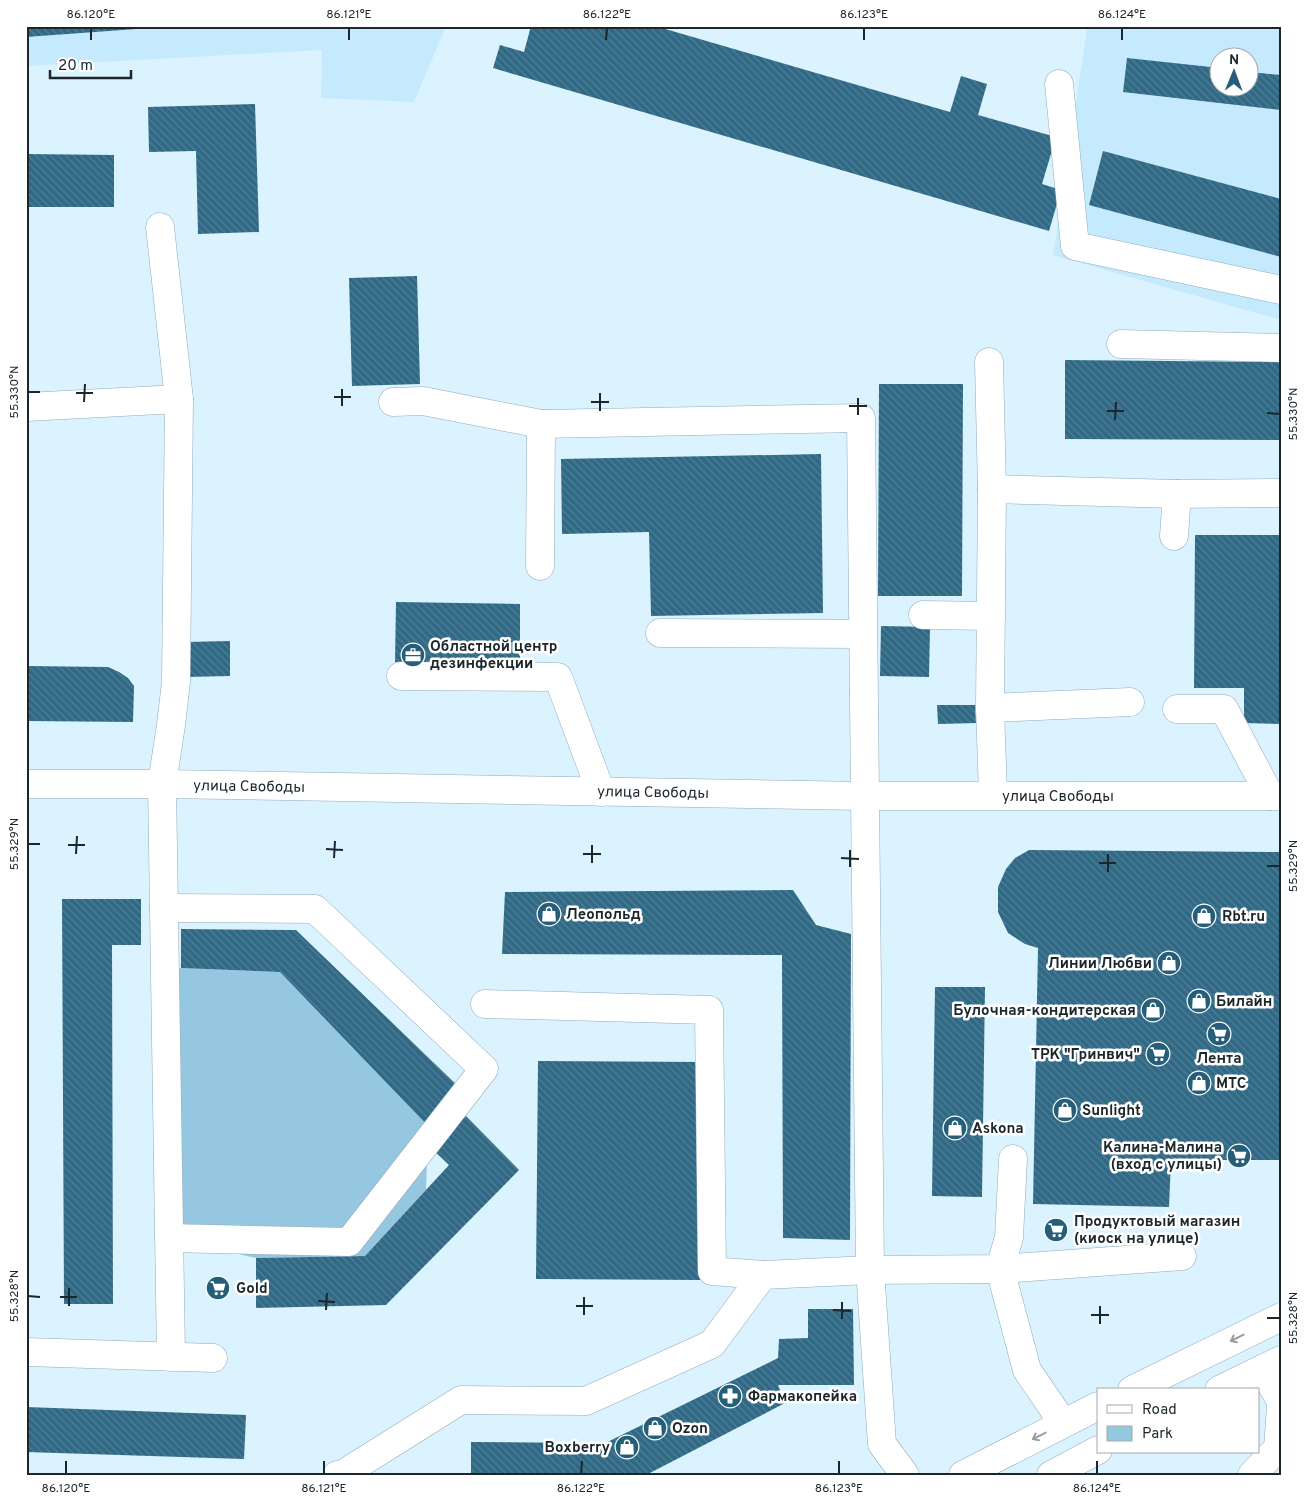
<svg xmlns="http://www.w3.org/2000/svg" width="1307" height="1501" font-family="Overpass,sans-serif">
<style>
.built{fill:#c5eafd;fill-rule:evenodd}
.green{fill:#96c7e1}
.building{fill:url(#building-back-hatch)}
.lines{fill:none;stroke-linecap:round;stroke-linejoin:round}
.minor-casing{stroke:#91acbb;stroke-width:29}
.major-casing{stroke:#91acbb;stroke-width:29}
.minor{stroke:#fff;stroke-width:28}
.major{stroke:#fff;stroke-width:28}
.oneway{stroke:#999ea0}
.ticks{fill:none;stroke:#1c272c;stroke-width:2}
.labels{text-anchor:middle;stroke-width:5;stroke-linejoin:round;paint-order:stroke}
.poi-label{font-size:15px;font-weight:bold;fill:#1c272c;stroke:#fff;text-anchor:start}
.street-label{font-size:15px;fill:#1c272c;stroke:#fff}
.neatline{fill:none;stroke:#1c272c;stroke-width:2}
.ticks-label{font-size:12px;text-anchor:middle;fill:#1c272c}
</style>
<defs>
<pattern id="building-back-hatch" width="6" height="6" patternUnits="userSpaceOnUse" patternTransform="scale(1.25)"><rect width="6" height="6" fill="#2f6985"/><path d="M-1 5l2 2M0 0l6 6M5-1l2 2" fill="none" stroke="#527e94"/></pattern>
</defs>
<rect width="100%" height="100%" fill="#dbf2ff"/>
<g class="built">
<path d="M26,26H446L414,102L321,98L322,50L26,66Z"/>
<path d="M1076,26H1281V319L1274,318L1053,255L1087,30ZM1220,58H1250V88H1220Z"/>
</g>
<path class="green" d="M181,968L280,972L428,1126L426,1190L365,1256L256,1258L169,1238L165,971Z"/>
<g class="building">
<path d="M26,26H150V28L26,37Z"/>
<path d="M531,26H655L950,112L961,76L987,84L978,115L1056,137L1042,184L1061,190L1049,231L493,68L500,45L524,52Z"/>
<path d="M1127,58L1220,68V88H1250V72L1281,75V110L1123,92Z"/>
<path d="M255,104L259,232L198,234L196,151L149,152L148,107Z"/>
<path d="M1103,151L1281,199V257L1089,205Z"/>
<path d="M26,154L114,155V207H26Z"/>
<path d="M417,276L420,384L352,386L349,278Z"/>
<path d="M1065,360L1281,362V440L1065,439Z"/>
<path d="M879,384H963L962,596H878Z"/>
<path d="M821,454L823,613L651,616L649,532L562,534L561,459Z"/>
<path d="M1195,535H1281V724L1244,723V688H1194Z"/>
<path d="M396,602L520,604V664L395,662Z"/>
<path d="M881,626L930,627L929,677L880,676Z"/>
<path d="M230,641V676L186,677L185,642Z"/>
<path d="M26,666L108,667L119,672L128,678L134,686L133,722L26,721Z"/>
<path d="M937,705H975L976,723L938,724Z"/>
<path d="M1029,850L1281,852V1160H1171L1169,1207L1033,1204L1038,948L1025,944L1008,933L998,912V887L1006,869L1015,858Z"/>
<path d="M793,890L816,925L851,934L850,1240L783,1238L782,955L502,954L505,892Z"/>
<path d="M62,899H141V945H112L113,1304H64Z"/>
<path d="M181,929L296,930L462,1090L428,1126L280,972L181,968Z"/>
<path d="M935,987H985L982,1197L932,1196Z"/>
<path d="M538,1061L702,1062L700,1280L536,1279Z"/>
<path d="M466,1116L519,1170L386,1305L256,1308V1258L365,1256L449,1165L430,1147Z"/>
<path d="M808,1309H853L854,1385H778L785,1403L646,1475H471V1442L584,1443L583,1454L778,1358L779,1339L808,1338Z"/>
<path d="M26,1407L246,1415L244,1459L26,1452Z"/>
</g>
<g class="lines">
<g class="minor-casing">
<g id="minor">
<path d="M1059,84L1075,246L1281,290"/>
<path d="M160,227L179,399L176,682L171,725L162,784L171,1357"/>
<path d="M1121,344L1281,348"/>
<path d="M989,362L992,489"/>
<path d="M393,402L423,401L541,424"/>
<path d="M26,407L179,399"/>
<path d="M1174,536L1177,494"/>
<path d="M540,566L541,424L861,418L870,1270L882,1444L905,1475"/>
<path d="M923,615L991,616"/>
<path d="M660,633L863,634"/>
<path d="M401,676L558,677L601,792"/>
<path d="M990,708L1130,702"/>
<path d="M1177,709H1224L1270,796"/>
<path d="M26,784H162L865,796H1281"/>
<path d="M993,795L990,708L992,489L1177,494L1281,493"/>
<path d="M164,908L315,909L484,1069L349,1242L169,1238"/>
<path d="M485,1004L709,1010L712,1271L763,1275L870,1270L1000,1269L1182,1256"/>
<path d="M1013,1159L1009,1237L1000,1269L1027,1370L1063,1423"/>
<path d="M26,1352L213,1358"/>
<path d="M1262,1369L1281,1401"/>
<path d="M337,1475L343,1474L461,1400L586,1401L712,1344L763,1275"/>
<path d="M1252,1475L1278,1448L1281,1407"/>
</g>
</g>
<g class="major-casing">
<g id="major">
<path d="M1132,1390L1281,1317"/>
<path d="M1219,1390L1281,1360"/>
<path d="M963,1475L1098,1406"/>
<path d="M1051,1475L1098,1450"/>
</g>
</g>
<use href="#minor" class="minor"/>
<use href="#major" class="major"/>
</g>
<defs><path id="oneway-shaft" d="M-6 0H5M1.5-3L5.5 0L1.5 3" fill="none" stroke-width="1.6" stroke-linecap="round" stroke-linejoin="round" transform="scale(1.25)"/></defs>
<g class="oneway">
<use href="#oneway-shaft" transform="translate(1237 1338) rotate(154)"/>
<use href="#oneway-shaft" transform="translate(1039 1436) rotate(153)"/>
</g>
<path class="ticks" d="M91,40V28M349,40V28M606,40L607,28M864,40V28M1122,40V28M28,392H40M76,393H93M334,397H351M84,402L85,384M591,402H609M342,406V389M849,406H867M600,411V393M1107,411H1124M1267,413L1280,414M858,415V398M1115,420L1116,402M28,844H40M68,845H85M326,849L343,850M76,854L77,836M583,854H601M334,858L335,841M841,858L859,859M592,863V845M1099,863H1116M1267,866H1280M850,867V850M1108,872V854M28,1296L40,1297M60,1297H77M318,1301L335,1302M69,1306V1288M576,1306H593M326,1310L327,1293M833,1310L851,1311M584,1315V1297M1091,1315H1109M1267,1318H1280M842,1319V1302M1100,1324V1306M66,1474V1461M324,1474V1461M581,1474L582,1461M839,1474V1461M1097,1474V1461"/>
<defs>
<g id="office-disc" transform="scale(1.25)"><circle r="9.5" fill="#255e78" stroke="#fff"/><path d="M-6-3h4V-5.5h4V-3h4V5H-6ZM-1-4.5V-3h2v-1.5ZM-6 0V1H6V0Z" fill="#fff"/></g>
<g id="shop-disc" transform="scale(1.25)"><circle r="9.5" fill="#255e78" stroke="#fff"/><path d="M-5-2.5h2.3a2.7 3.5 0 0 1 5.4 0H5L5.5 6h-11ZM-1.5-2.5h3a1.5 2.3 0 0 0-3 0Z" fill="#fff"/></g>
<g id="supermarket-disc" transform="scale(1.25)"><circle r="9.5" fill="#255e78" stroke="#fff"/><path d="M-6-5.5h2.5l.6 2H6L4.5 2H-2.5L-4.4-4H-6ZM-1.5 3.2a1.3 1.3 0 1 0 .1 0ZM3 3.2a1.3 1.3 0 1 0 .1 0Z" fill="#fff"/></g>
<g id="pharmacy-disc" transform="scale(1.25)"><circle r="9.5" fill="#255e78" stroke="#fff"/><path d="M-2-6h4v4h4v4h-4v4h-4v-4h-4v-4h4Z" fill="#fff"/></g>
</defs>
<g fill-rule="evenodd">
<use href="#office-disc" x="413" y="655"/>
<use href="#shop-disc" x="549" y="914"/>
<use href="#shop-disc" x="1204" y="916"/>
<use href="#shop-disc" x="1169" y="963"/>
<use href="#shop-disc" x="1199" y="1001"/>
<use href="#shop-disc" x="1153" y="1010"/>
<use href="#supermarket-disc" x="1219" y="1034"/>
<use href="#supermarket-disc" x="1158" y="1054"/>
<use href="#shop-disc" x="1199" y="1083"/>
<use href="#shop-disc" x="1065" y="1110"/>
<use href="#shop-disc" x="955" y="1128"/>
<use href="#supermarket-disc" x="1239" y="1156"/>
<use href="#supermarket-disc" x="1056" y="1230"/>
<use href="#supermarket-disc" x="218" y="1288"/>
<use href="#pharmacy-disc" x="730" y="1396"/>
<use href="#shop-disc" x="655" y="1428"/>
<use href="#shop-disc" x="627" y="1447"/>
</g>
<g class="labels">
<g class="poi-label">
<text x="430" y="651">Областной центр<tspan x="430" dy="17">дезинфекции</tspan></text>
<text x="566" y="919">Леопольд</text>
<text x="1222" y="921">Rbt.ru</text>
<text x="1152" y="968" text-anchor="end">Линии Любви</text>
<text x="1216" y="1006">Билайн</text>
<text x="1136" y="1015" text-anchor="end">Булочная-кондитерская</text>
<text x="1140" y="1059" text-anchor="end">ТРК "Гринвич"</text>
<text x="1219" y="1063" text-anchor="middle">Лента</text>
<text x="1216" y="1088">МТС</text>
<text x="1082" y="1115">Sunlight</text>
<text x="972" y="1133">Askona</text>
<text x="1222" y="1152" text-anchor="end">Калина-Малина<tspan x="1222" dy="17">(вход с улицы)</tspan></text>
<text x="1074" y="1226">Продуктовый магазин<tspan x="1074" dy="17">(киоск на улице)</tspan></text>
<text x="236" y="1293">Gold</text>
<text x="748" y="1401">Фармакопейка</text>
<text x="672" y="1433">Ozon</text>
<text x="610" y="1452" text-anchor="end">Boxberry</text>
</g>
<g class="street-label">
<text transform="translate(249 786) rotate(1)" y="5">улица Свободы</text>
<text transform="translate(653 792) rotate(1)" y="5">улица Свободы</text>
<text x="1058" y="801">улица Свободы</text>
</g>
</g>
<rect width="1307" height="1501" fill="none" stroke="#ffffff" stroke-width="55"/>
<rect x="1097" y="1388" width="162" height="65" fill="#ffffff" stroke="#a4a9ab"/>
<rect x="1107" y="1405" width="25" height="8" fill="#ffffff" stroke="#a4a9ab"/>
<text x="1142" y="1414" font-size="15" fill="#1c272c">Road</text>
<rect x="1107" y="1426" width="25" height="15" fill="#96c7e1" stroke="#a4a9ab"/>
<text x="1142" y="1438" font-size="15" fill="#1c272c">Park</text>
<g transform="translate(1234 72) rotate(1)"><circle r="24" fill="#ffffff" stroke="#a4a9ab"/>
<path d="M0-4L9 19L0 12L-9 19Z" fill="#255e78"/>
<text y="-8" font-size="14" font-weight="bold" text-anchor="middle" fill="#1c272c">N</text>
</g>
<path d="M50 70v8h81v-8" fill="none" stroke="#1c272c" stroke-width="2.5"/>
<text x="58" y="70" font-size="15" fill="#1c272c" stroke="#ffffff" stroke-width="4" paint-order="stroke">20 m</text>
<rect x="28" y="28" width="1252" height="1446" class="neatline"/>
<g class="ticks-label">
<text x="91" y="18">86.120°E</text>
<text x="349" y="18">86.121°E</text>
<text x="607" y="18">86.122°E</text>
<text x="864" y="18">86.123°E</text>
<text x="1122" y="18">86.124°E</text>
<text transform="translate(14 392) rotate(-90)" y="4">55.330°N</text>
<text transform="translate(1293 414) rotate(-90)" y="4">55.330°N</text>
<text transform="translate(14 844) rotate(-90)" y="4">55.329°N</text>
<text transform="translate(1293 866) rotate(-90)" y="4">55.329°N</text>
<text transform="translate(14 1296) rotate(-90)" y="4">55.328°N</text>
<text transform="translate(1293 1318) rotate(-90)" y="4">55.328°N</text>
<text x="66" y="1492">86.120°E</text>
<text x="324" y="1492">86.121°E</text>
<text x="581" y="1492">86.122°E</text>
<text x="839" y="1492">86.123°E</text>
<text x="1097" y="1492">86.124°E</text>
</g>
</svg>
